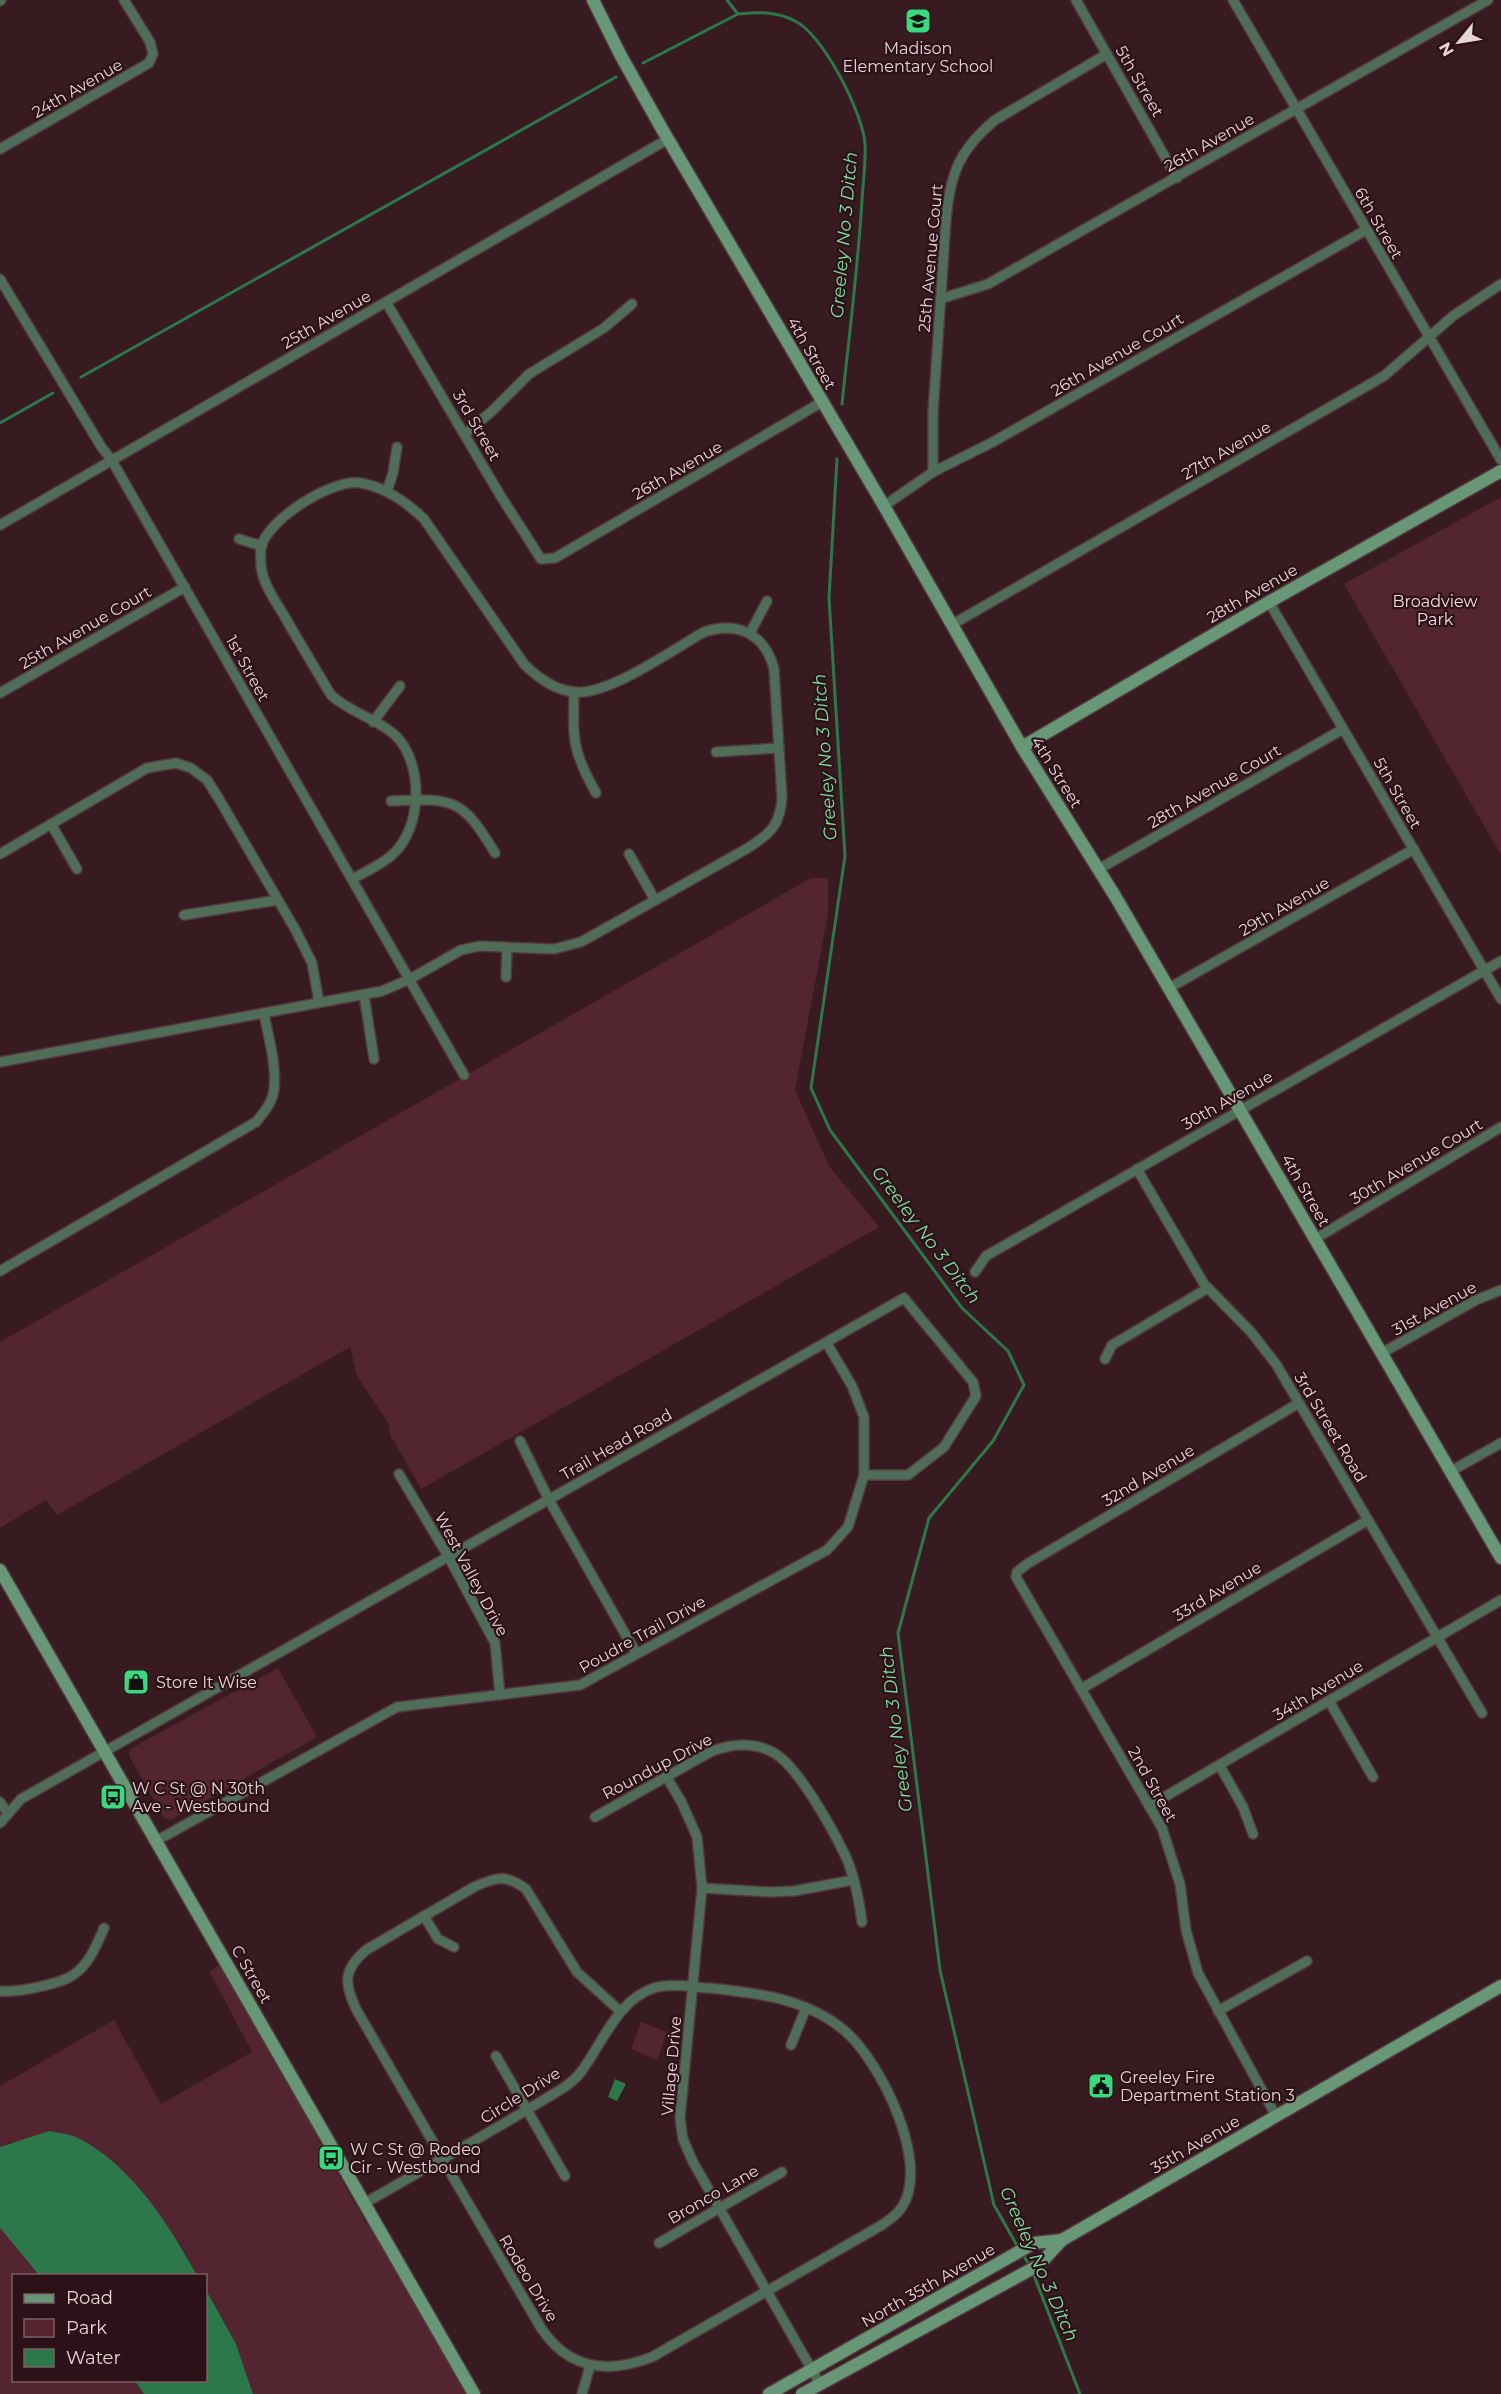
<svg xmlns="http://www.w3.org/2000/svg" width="1501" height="2394" font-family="Montserrat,sans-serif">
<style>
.green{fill:#532530}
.water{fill:#2c784a}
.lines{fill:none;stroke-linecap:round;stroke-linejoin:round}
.stream{stroke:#2c784a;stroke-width:3}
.street-casing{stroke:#53393e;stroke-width:12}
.secondary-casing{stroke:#53393e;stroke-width:15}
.street{stroke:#506d59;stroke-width:9}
.secondary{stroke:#679776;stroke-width:12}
.labels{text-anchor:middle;stroke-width:4.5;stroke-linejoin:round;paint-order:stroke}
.poi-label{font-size:16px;fill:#e7d4d7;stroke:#2c1218;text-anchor:start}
.street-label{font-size:16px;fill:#e7d4d7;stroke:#2c1218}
.park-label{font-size:16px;fill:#f4dce0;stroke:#2c1218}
.water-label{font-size:18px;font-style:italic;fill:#7ce19e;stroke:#2c1218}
</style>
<rect width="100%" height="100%" fill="#371b21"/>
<g class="green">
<path d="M1501,497V855L1344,584Z"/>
<path d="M811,878H828V914L795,1090L829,1166L879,1227L421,1489L394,1441L391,1439L388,1423L357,1376L350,1347L57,1515L46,1500L0,1528V1342Z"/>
<path d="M278,1668L317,1737L171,1820L164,1818L129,1756L130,1749Z"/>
<path d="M220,1965L321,2139L319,2141L368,2226L371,2225L468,2394H253L236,2344L206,2290V2276L197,2275L184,2251L142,2191L11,2142L0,2147V2086L114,2020L161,2104L252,2052L209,1971Z"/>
<path d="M641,2022L667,2032L657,2060L631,2049Z"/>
<path d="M0,2228L39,2275L14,2276V2380L135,2381L144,2394H0Z"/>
</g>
<g class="water">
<path d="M615,2079L626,2084L617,2101L608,2097Z"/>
<path d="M49,2131C59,2133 71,2134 80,2139C133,2167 169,2225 197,2275H39L0,2228V2147Z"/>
<path d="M206,2290L236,2344L253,2394H144L135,2381L206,2380Z"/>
</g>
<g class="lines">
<g class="stream">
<path d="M727,0L738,14C758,12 776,11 795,21C823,34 864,115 865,145C866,163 863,182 862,200C858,268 849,336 842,404"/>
<path d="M643,63L738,14"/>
<path d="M81,377L616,77"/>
<path d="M0,423L53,393"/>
<path d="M837,459L829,598L845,856L811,1088L830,1130L962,1308L1008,1351L1024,1385L993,1441L929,1518L898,1633L940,1970L994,2205L1019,2249"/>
<path d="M1023,2254L1030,2267"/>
<path d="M1033,2273L1080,2394"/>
</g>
<g class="street-casing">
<g id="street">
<path d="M1076,0L1177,178"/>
<path d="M1233,0L1501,460"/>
<path d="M0,1L1,0"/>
<path d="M0,149L149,63L153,54L150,42L124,0"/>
<path d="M0,279L102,448L111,459L464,1075"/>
<path d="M940,299L988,284L1488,0"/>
<path d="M386,302L500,495L541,559L555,558L822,402"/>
<path d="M465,434L491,412L529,374L604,328L632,304"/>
<path d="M933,472V412L946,220C950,174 959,150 995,120L1107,54"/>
<path d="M387,491L393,473L397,447"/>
<path d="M884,506L933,472L991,443L1366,230"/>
<path d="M0,525L668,139"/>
<path d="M239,539L262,546"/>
<path d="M1269,602L1501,999"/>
<path d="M953,624L1384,376L1453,316L1501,284"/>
<path d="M750,633L767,601"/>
<path d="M574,692C573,740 572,750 596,793"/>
<path d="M0,693L185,587"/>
<path d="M373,722L400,686"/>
<path d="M716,752L778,748"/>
<path d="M391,801C454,798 462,798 495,853"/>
<path d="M51,824L77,869"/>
<path d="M0,854L147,768L176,763L191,768L207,780L219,799L295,929L312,963L319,1002"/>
<path d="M629,854L655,900"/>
<path d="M1099,869L1343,729"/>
<path d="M184,915L278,900"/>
<path d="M506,977L507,949"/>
<path d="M1169,988L1414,849"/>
<path d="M364,995L374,1059"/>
<path d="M0,1062L382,991L410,979L461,950L480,946L554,949L581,942L748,848C771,833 780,825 782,798L774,669C765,634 738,621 704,632C674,649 609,695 576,692C555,691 538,678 524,664L424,519C406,502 387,488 361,483C333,478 268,519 261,547C260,552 261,560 261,566C263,585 277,603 286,619C301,645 316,670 331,695C350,713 379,719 397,737C424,766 422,829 392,855C381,865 365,872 352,879"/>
<path d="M1137,1169L1204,1284L1251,1332L1276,1364L1482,1713"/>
<path d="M1315,1239L1501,1127"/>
<path d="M0,1271L256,1122C264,1112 273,1102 274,1089C277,1065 268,1037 264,1013"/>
<path d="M975,1272L986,1256L1501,961"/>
<path d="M1382,1353L1476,1300L1501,1290"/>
<path d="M1105,1359L1112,1345L1208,1288"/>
<path d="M520,1441L549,1500L636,1653"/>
<path d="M1451,1471L1501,1443"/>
<path d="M399,1474L448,1556L495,1643L500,1695"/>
<path d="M1081,1689L1368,1520"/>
<path d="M1329,1701L1373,1777"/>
<path d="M1220,1766L1243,1807L1253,1834"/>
<path d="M666,1776L682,1803L697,1837L702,1888L680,2118L683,2139L693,2162L820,2384"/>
<path d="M0,1802L8,1814"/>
<path d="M1149,1806L1501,1600"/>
<path d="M595,1817L712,1751C732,1744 755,1742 774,1753C798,1766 833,1830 845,1855C855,1876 859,1900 862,1922"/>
<path d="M0,1823L21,1799L904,1298L973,1382L976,1396L944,1447L908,1475H864"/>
<path d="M156,1841L397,1707L580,1685L827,1550L848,1527L864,1475V1417L852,1386L826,1342"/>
<path d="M702,1888L770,1892L794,1891L853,1880"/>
<path d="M424,1916L438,1939L454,1947"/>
<path d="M0,1991C16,1993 60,1984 73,1975C89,1965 97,1944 104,1928"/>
<path d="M1218,2011L1307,1961"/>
<path d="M791,2045L806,2008"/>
<path d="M496,2056L565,2176"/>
<path d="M1276,2116L1198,1973L1186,1930L1180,1884L1162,1828L1016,1577L1017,1572L1027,1564L1299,1403"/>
<path d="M365,2203L433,2164L451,2154C482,2136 514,2118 545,2099C558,2091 572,2084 581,2072C602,2044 618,1999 654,1988C671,1983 691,1987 709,1988C757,1993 806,1998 845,2031C880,2061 931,2163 902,2207C897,2215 889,2220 882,2225L652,2357C608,2374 569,2370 541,2328L450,2172L437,2149L356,2009C344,1983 343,1970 366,1950L474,1887C496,1877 506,1874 526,1889L577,1972L621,2012"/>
<path d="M659,2243L782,2172"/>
<path d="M582,2394L590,2366"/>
</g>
</g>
<g class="secondary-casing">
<g id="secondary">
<path d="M593,0L621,56L662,129L884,506L1022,747L1115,896L1501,1558"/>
<path d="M1022,747L1269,602L1501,471"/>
<path d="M0,1570L474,2394"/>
<path d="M769,2394L1034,2243L1062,2240"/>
<path d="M802,2394L1039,2265L1062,2240L1501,1986"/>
</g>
</g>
<use href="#street" class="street"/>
<use href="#secondary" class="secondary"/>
</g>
<defs>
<g id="school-square" transform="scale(1.35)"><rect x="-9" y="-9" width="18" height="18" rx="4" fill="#3ad87f" stroke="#2c1218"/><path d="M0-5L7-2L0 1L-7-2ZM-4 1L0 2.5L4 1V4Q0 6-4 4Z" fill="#111"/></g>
<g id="shop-square" transform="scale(1.35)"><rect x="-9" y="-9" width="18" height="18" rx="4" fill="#3ad87f" stroke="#2c1218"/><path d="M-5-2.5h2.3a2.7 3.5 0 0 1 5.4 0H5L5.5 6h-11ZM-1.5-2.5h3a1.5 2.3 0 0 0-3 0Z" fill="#111"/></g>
<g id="bus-square" transform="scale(1.35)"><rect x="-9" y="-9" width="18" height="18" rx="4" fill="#3ad87f" stroke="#2c1218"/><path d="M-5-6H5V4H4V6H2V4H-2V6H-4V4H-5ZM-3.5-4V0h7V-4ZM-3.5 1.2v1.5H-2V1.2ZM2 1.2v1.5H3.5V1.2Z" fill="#111"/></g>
<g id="civic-square" transform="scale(1.35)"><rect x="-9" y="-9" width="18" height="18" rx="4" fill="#3ad87f" stroke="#2c1218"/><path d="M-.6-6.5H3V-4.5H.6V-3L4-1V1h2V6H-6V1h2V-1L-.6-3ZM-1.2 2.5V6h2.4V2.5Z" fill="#111"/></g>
</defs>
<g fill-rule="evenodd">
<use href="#school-square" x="918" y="21"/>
<use href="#shop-square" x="136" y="1682"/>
<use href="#bus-square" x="113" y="1797"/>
<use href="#civic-square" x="1101" y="2086"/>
<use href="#bus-square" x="331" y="2158"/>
</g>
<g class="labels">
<g class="poi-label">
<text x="918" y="54" text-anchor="middle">Madison<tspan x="918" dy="18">Elementary School</tspan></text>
<text x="156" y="1688">Store It Wise</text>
<text x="132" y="1794">W C St @ N 30th<tspan x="132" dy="18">Ave - Westbound</tspan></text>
<text x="1120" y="2083">Greeley Fire<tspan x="1120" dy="18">Department Station 3</tspan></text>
<text x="350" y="2155">W C St @ Rodeo<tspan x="350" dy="18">Cir - Westbound</tspan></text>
</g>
<g class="street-label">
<text transform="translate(1140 81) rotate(60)" y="6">5th Street</text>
<text transform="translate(77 88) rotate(-30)" y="6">24th Avenue</text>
<text transform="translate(1209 142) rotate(-30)" y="6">26th Avenue</text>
<text transform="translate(1379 223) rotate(60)" y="6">6th Street</text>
<text transform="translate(930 258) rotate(-85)" y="6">25th Avenue Court</text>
<text transform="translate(326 319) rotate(-30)" y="6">25th Avenue</text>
<text transform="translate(812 353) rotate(60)" y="6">4th Street</text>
<text transform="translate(1117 354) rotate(-30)" y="6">26th Avenue Court</text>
<text transform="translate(477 425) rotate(60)" y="6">3rd Street</text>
<text transform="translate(1226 450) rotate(-30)" y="6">27th Avenue</text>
<text transform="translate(677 470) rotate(-30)" y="6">26th Avenue</text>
<text transform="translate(1252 593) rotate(-30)" y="6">28th Avenue</text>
<text transform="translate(85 627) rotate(-30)" y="6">25th Avenue Court</text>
<text transform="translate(248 668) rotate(61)" y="6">1st Street</text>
<text transform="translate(1057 772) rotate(58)" y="6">4th Street</text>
<text transform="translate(1214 786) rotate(-30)" y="6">28th Avenue Court</text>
<text transform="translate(1398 793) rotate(60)" y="6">5th Street</text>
<text transform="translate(1284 906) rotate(-30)" y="6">29th Avenue</text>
<text transform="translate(1227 1100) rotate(-30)" y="6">30th Avenue</text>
<text transform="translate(1416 1161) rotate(-31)" y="6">30th Avenue Court</text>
<text transform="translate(1306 1190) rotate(60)" y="6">4th Street</text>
<text transform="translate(1434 1308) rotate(-29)" y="6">31st Avenue</text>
<text transform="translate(1331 1427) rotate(59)" y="6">3rd Street Road</text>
<text transform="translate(616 1444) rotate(-30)" y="6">Trail Head Road</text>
<text transform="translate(1148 1475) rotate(-31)" y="6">32nd Avenue</text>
<text transform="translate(472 1574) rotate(62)" y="6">West Valley Drive</text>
<text transform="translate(1217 1591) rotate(-31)" y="6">33rd Avenue</text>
<text transform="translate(642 1634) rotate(-29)" y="6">Poudre Trail Drive</text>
<text transform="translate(1318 1690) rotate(-31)" y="6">34th Avenue</text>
<text transform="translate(657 1766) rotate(-28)" y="6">Roundup Drive</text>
<text transform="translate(1153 1784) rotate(61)" y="6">2nd Street</text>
<text transform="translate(252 1974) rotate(60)" y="6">C Street</text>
<text transform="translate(671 2066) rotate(-85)" y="6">Village Drive</text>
<text transform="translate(520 2095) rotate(-32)" y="6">Circle Drive</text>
<text transform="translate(1195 2144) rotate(-30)" y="6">35th Avenue</text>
<text transform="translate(713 2194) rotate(-30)" y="6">Bronco Lane</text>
<text transform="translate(529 2278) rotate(59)" y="6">Rodeo Drive</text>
<text transform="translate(928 2285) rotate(-30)" y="6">North 35th Avenue</text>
</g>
<g class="park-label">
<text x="1435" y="607">Broadview<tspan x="1435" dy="18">Park</tspan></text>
</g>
<g class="water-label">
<text transform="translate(844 235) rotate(-85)" y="6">Greeley No 3 Ditch</text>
<text transform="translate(825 757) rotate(-94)" y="6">Greeley No 3 Ditch</text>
<text transform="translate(926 1235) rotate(53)" y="6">Greeley No 3 Ditch</text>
<text transform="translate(896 1729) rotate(-97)" y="6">Greeley No 3 Ditch</text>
<text transform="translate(1039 2264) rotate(66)" y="6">Greeley No 3 Ditch</text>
</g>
</g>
<rect x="12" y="2274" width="195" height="108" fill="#2c1218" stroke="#776064" stroke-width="1.5"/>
<rect x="24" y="2294" width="30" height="9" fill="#679776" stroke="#776064" stroke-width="1.5"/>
<text x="66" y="2304" font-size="18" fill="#e7d4d7">Road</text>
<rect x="24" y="2319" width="30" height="18" fill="#532530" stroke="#776064" stroke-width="1.5"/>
<text x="66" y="2334" font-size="18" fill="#e7d4d7">Park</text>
<rect x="24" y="2349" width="30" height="18" fill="#2c784a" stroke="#776064" stroke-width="1.5"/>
<text x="66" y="2364" font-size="18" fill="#e7d4d7">Water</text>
<g transform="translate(1459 42) rotate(240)" stroke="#2c1218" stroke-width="4.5" paint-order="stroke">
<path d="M0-4.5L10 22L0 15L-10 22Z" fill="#e7d4d7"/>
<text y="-9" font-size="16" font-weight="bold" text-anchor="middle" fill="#e7d4d7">N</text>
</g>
</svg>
